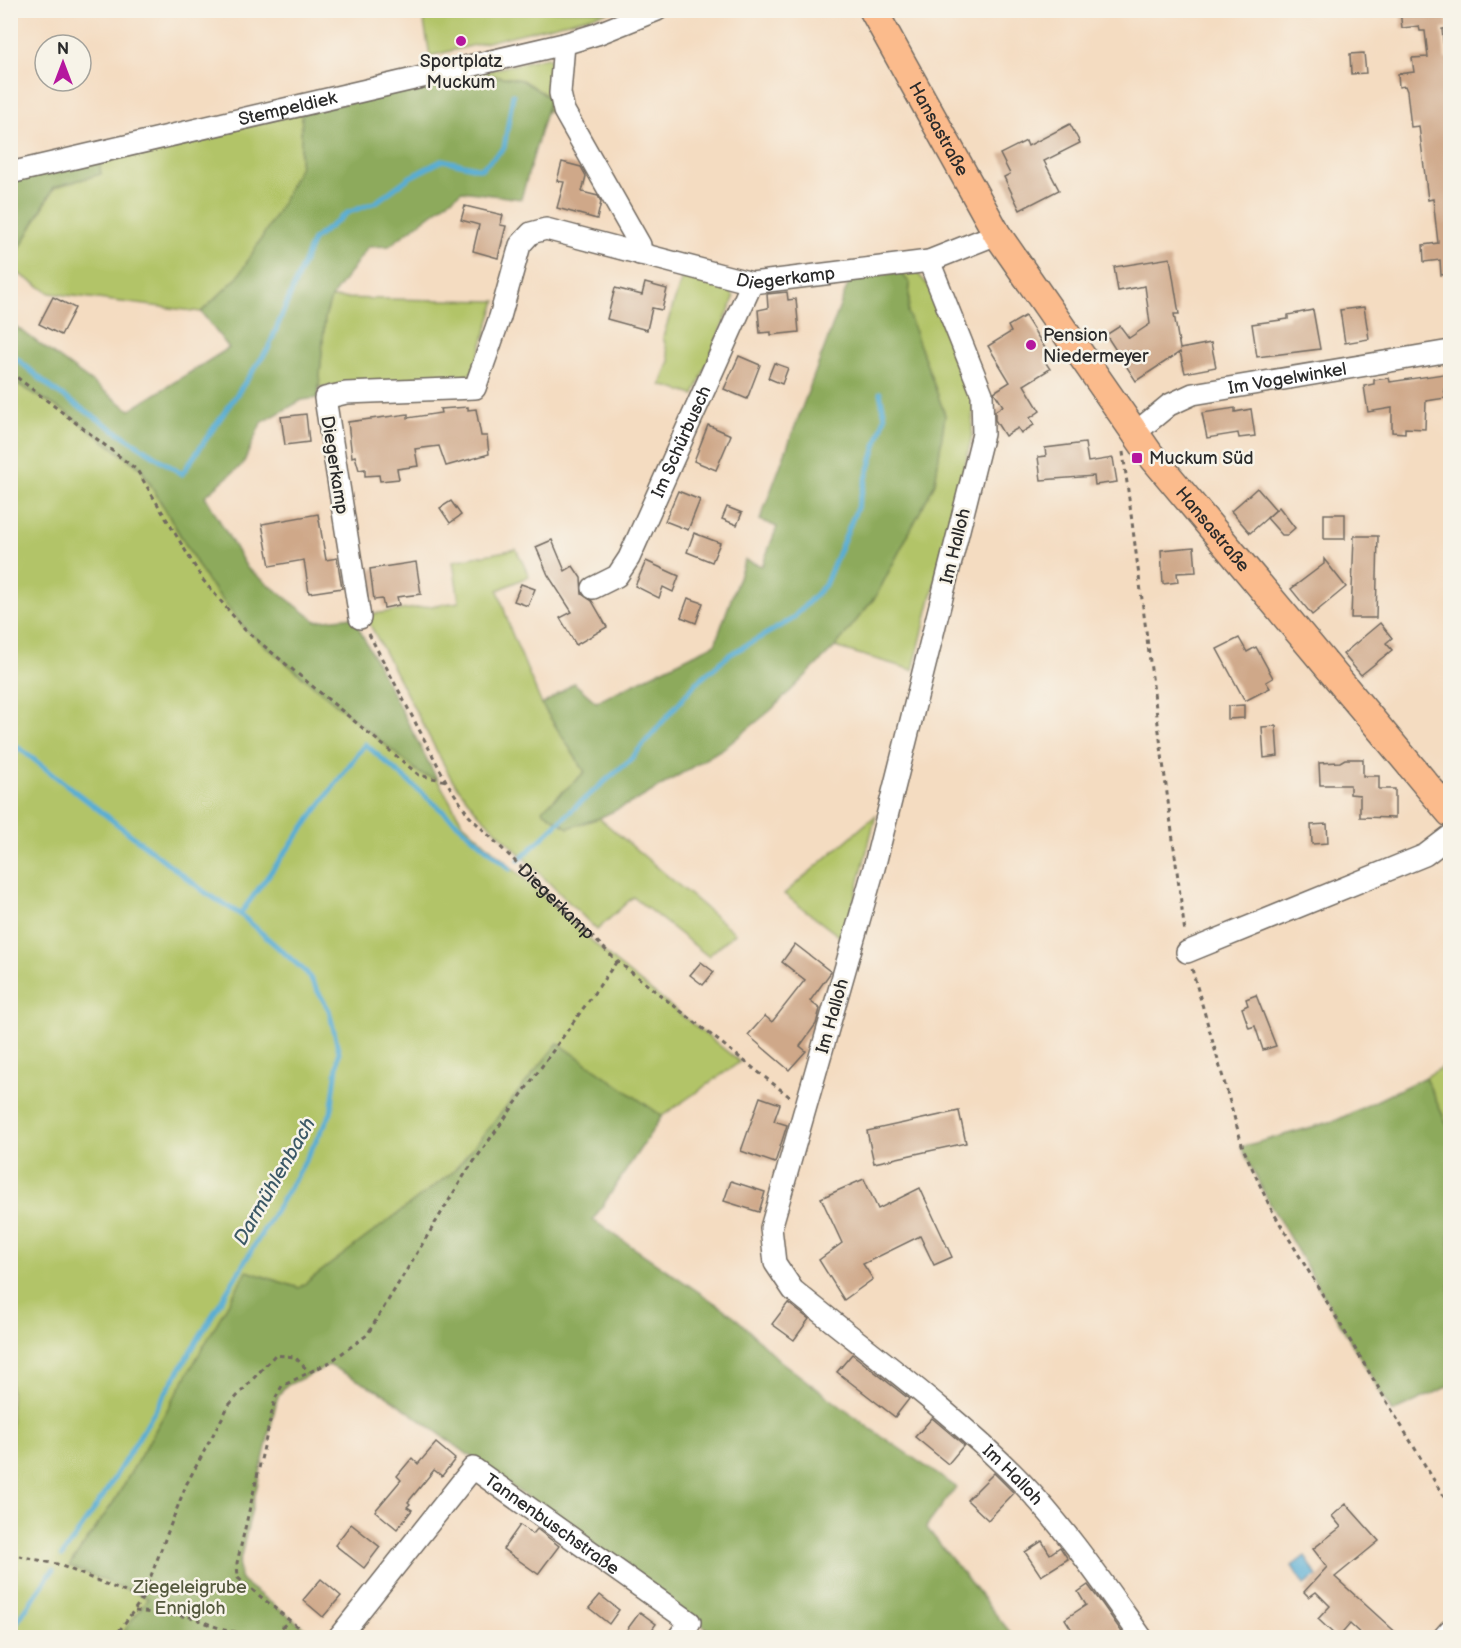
<svg xmlns="http://www.w3.org/2000/svg" width="1461" height="1648" font-family="'Balsamiq Sans',sans-serif">
<style>
.green{fill:#b2c467;stroke:#6e7849;stroke-width:1.5}
.forest{fill:#8daa5c;stroke:#5c6a44;stroke-width:1.5}
.water{fill:#58add4;stroke:#426c80;stroke-width:1.5}
.lines{fill:none;stroke-linecap:round;stroke-linejoin:round}
.stream{stroke:#58add4;stroke-width:5}
.building{fill:#cfa889}
.minor-casing{stroke:#716960;stroke-width:24}
.major-casing{stroke:#716960;stroke-width:30}
.path{stroke:#716960;stroke-width:3;stroke-dasharray:4.5 4.5;stroke-linecap:butt}
.minor{stroke:#fff;stroke-width:21}
.major{stroke:#fbbb8c;stroke-width:27}
.poi-dot{fill:#b5179e;stroke:#f7f3e8;stroke-width:2}
.labels{text-anchor:middle;stroke-width:5;stroke-linejoin:round;paint-order:stroke}
.poi-label{font-size:18px;fill:#2b2b2b;stroke:#f7f3e8;text-anchor:start}
.street-label{font-size:18px;fill:#2b2b2b;stroke:#f7f3e8}
.park-label{font-size:18px;fill:#54593d;stroke:#f7f3e8}
.water-label{font-size:20px;font-style:italic;fill:#3b5866;stroke:#f7f3e8}
</style>
<rect width="100%" height="100%" fill="#f7f3e8"/>
<filter id="ink" filterUnits="userSpaceOnUse"><feTurbulence type="fractalNoise" baseFrequency=".0167" numOctaves="2"/><feDisplacementMap in="SourceGraphic" scale="12" xChannelSelector="R" yChannelSelector="G"/><feConvolveMatrix kernelMatrix="1 2 1 2 8 2 1 2 1" color-interpolation-filters="sRGB"/></filter>
<filter id="wash" filterUnits="userSpaceOnUse"><feTurbulence type="fractalNoise" baseFrequency=".008" numOctaves="4" result="noise"/><feDisplacementMap in="SourceGraphic" scale="24" xChannelSelector="R" yChannelSelector="G"/><feGaussianBlur stdDeviation="1.35" result="paint"/><feColorMatrix in="noise" values="0 0 0 0 0 0 0 0 0 0 0 0 0 0 0 0 0 1.4 0 .05"/><feComposite in="paint" operator="in"/></filter>
<g filter="url(#wash)">
<rect width="100%" height="100%" fill="#f4dcc1"/>
<g class="green">
<path d="M422,11V10L613,11L430,56Z"/>
<path d="M547,57L555,65L559,111H547L549,97L522,80L478,73Z"/>
<path d="M302,113L300,166L278,211L238,277L201,312L50,293L11,269V264L55,187L101,174L99,160Z"/>
<path d="M914,269L932,290L973,395L972,436L913,670L835,647L876,596L935,483L945,415L908,313L910,284L900,272Z"/>
<path d="M684,271L728,284L734,298L694,395L661,385L670,361L663,337Z"/>
<path d="M331,298L496,301L473,372L461,379L319,387L325,317Z"/>
<path d="M11,380L64,411L141,469L206,579L246,630L421,774L437,779L462,822L615,962L740,1062L662,1116L558,1043L453,1172L299,1288L247,1272L115,1500L70,1565L307,1637L11,1638Z"/>
<path d="M516,549L529,576L498,590L511,631L542,705L585,772L543,811L568,828L599,818L735,933L708,956L633,897L597,930L478,813L451,778L365,615L459,602L453,561Z"/>
<path d="M876,815L844,940L784,894Z"/>
<path d="M1450,1063V1130L1425,1077Z"/>
</g>
<g class="forest">
<path d="M478,73L522,80L550,98L521,199L462,191L389,246L368,247L331,298L325,317L318,398L302,400L261,423L243,464L205,496L247,568L316,621L353,617L437,779L421,774L246,630L206,579L141,468L64,411L11,380V323L130,410L229,348L201,312L238,277L278,211L300,166L302,113Z"/>
<path d="M99,160L101,174L54,187L11,264V181Z"/>
<path d="M900,272L910,283L908,313L945,415L935,483L876,596L835,647L771,710L727,746L641,798L599,818L568,828L542,810L585,772L542,705L574,683L596,702L715,644L745,560L762,566L777,527L760,520L847,287L852,278Z"/>
<path d="M558,1043L662,1116L593,1220L734,1316L779,1360L868,1427L956,1487L926,1527L1014,1637H719L386,1395L329,1365L284,1387L277,1399L239,1565L240,1578L243,1582L317,1637H120L148,1598L69,1566L115,1500L247,1271L299,1288L453,1172Z"/>
<path d="M1425,1077L1450,1131V1386L1392,1412L1271,1206L1241,1147L1337,1120Z"/>
</g>
<path class="water" d="M1305,1556L1317,1576L1304,1585L1292,1566Z"/>
<g class="lines">
<g class="stream">
<path d="M10,353L55,391L182,474L268,349L313,240L347,213L376,202L410,177L443,160L481,169L504,148L513,95"/>
<path d="M10,741L206,893L240,914L307,973L329,1010L339,1052L331,1113L300,1170L104,1495L62,1556"/>
<path d="M519,860L575,807L630,760L695,684L729,655L791,620L825,585L857,508L885,417L880,393"/>
<path d="M240,914L365,744L510,869"/>
<path d="M10,1632L53,1570"/>
</g>
</g>
<g id="blocks">
<g class="building">
<path d="M1400,10H1446L1448,28L1442,29L1445,59H1450V274L1441,275L1440,260L1424,262L1423,245L1438,243L1433,199L1428,200L1419,126L1411,127L1407,91L1405,86L1399,87L1398,74L1414,72L1412,58L1428,57L1425,31H1420L1419,26L1402,28Z"/>
<path d="M1364,53L1366,73L1351,74L1350,54Z"/>
<path d="M1070,124L1080,143L1044,161L1059,190L1020,210L1004,177L1010,174L1000,154L1026,141L1028,146Z"/>
<path d="M562,162L581,167L586,176L582,192L598,196L601,202L597,219L557,208L564,182L557,181Z"/>
<path d="M465,206L503,215L500,225L506,226L498,258L473,251L479,225L461,220Z"/>
<path d="M1170,258L1179,314H1174L1180,349L1211,343L1216,367L1185,373L1180,352L1136,381L1106,335L1120,326L1129,338L1150,324L1145,286L1118,291L1114,267Z"/>
<path d="M645,283L667,289L662,310L652,308L647,330L607,319L615,288L642,295Z"/>
<path d="M787,292L788,300L796,299L799,332L771,335V332L760,333L758,310L768,308L767,294Z"/>
<path d="M53,297L75,308L61,335L39,324Z"/>
<path d="M1364,307L1369,339L1345,343L1340,310Z"/>
<path d="M1313,310L1320,349L1257,357L1252,324L1288,319V315Z"/>
<path d="M1025,316L1050,356L1044,360L1050,369L1024,385L1040,411L1030,418L1034,425L1021,433L1018,428L1005,436L995,420V411L1003,406L994,392L1010,382L988,346L1011,332L1008,326Z"/>
<path d="M739,356L760,365L747,399L724,389Z"/>
<path d="M774,363L788,368L782,384L768,378Z"/>
<path d="M1450,373V388L1444,389L1446,398L1426,401L1425,429L1405,428V433L1392,432V408L1368,412L1364,386L1374,384V380L1389,378L1390,382Z"/>
<path d="M468,407V410L476,409L481,436H487L489,454L446,466L439,446L415,449L418,466L397,469L399,479L380,481L379,475L365,476V469L359,470L355,456L352,457L348,422L408,414V418L441,413L440,409Z"/>
<path d="M1235,408V412L1251,409L1255,436L1239,438L1238,433L1207,438L1202,413Z"/>
<path d="M306,414L309,442L285,445L281,417Z"/>
<path d="M708,425L731,435L716,470L694,461Z"/>
<path d="M1085,443L1088,462L1113,458L1117,482L1095,485L1094,476L1041,480L1038,457L1046,456L1045,448Z"/>
<path d="M1257,488L1276,510L1250,533L1231,511Z"/>
<path d="M678,491L700,500L688,530L665,521Z"/>
<path d="M451,501L461,515L450,523L440,508Z"/>
<path d="M727,507L742,513L737,525L722,519Z"/>
<path d="M1279,507L1295,528L1287,535H1282L1267,518Z"/>
<path d="M318,514L326,560L337,558L342,588L309,593L304,560L270,566L262,524Z"/>
<rect x="1324" y="514" width="21" height="25"/>
<path d="M694,533L720,543L712,562L687,552Z"/>
<path d="M1354,536H1378L1376,618H1351Z"/>
<path d="M552,540L565,571L573,566L581,578L582,594L592,601L607,627L576,645L560,618L572,612L548,575L536,547Z"/>
<path d="M1194,547L1196,572L1177,573L1178,582L1163,584L1161,550Z"/>
<path d="M1324,559L1346,587L1312,615L1291,589L1324,564Z"/>
<path d="M646,561L679,576L673,592L663,587L659,598L635,586Z"/>
<path d="M416,562L421,594L397,597L399,605L384,608L382,599L374,600L370,569Z"/>
<path d="M521,584L535,589L528,606L514,601Z"/>
<path d="M688,598L703,603L696,623L681,617Z"/>
<path d="M1380,623L1392,638L1386,643L1392,650L1361,675L1343,654Z"/>
<path d="M1239,638L1247,652L1256,647L1273,678L1266,682L1270,688L1245,701L1217,649Z"/>
<path d="M1244,705V718L1228,719V706Z"/>
<path d="M1276,726L1278,756L1264,758L1262,727Z"/>
<path d="M1345,759H1363V776H1379V789H1395V818L1360,817V795L1350,794V785H1320L1319,763L1340,762Z"/>
<path d="M1327,824L1328,843L1312,844L1311,825Z"/>
<path d="M795,944L831,972L810,1001L820,1009L816,1024L800,1046L806,1051L789,1070L748,1035L765,1016L772,1022L805,980L782,962Z"/>
<path d="M701,962L714,972L703,985L690,975Z"/>
<path d="M1256,995L1276,1046L1263,1050L1255,1026L1249,1028L1242,1008L1248,1005L1246,999Z"/>
<path d="M760,1097L780,1104L774,1121L787,1125L775,1163L741,1151Z"/>
<path d="M959,1111L966,1143L874,1163L867,1131Z"/>
<path d="M864,1179L878,1209L920,1188L952,1257L934,1265L920,1236L863,1264L873,1279L844,1300L819,1260L842,1243L821,1198Z"/>
<path d="M731,1181L765,1192L759,1212L724,1201Z"/>
<path d="M788,1303L809,1319L794,1340L772,1324Z"/>
<path d="M852,1354L909,1399L895,1417L837,1372Z"/>
<path d="M932,1418L964,1445L948,1464L915,1437Z"/>
<path d="M436,1443L455,1459L442,1476L434,1470L408,1502L410,1504L407,1507L412,1510L397,1529L375,1511L401,1480L397,1476L412,1458L418,1464Z"/>
<path d="M994,1473L1014,1493L988,1520L967,1500Z"/>
<path d="M1346,1504L1379,1541L1335,1577L1402,1638H1365L1350,1624L1338,1638L1318,1619L1330,1606L1316,1592L1309,1597L1304,1592L1327,1567L1313,1549L1341,1527L1332,1516Z"/>
<path d="M351,1524L380,1547L364,1568L335,1545Z"/>
<path d="M520,1525L533,1534L537,1529L559,1546L538,1574L503,1549Z"/>
<path d="M1042,1541L1050,1554L1060,1547L1068,1559L1041,1576L1025,1552Z"/>
<path d="M321,1579L341,1596L323,1617L303,1600Z"/>
<path d="M1088,1585L1103,1605L1126,1638H1077L1065,1619L1086,1605L1078,1592Z"/>
<path d="M600,1595L619,1610L609,1624L589,1608Z"/>
<path d="M640,1612L656,1624L646,1638H634L626,1631Z"/>
</g>
</g>
</g>
<g filter="url(#ink)">
<use href="#blocks" fill-opacity="0" stroke="#716960" stroke-width="1.5"/>
<g class="lines">
<g class="minor-casing">
<g id="minor">
<path d="M564,44L560,93L564,111L640,245V254"/>
<path id="s2" d="M10,173L564,44L597,34L657,10"/>
<path id="s3" d="M929,261L982,394L983,434L874,868L771,1228L775,1263L793,1290C870,1353 953,1412 1022,1483C1067,1530 1104,1585 1142,1638"/>
<path id="s4" d="M1135,433L1169,405L1193,394L1450,351"/>
<path id="s5" d="M593,588L617,576L629,558L752,283"/>
<path id="s6" d="M360,618L325,398L346,393L475,388L500,317L520,245L531,233L546,229L752,283L929,261L997,234"/>
<path d="M1187,952L1425,855L1450,836"/>
<path id="s7" d="M338,1638L473,1468L690,1622L678,1638"/>
<path d="M1443,1638L1450,1630"/>
</g>
</g>
<g class="major-casing">
<g id="major">
<path id="s8" d="M873,10L997,234L1149,453L1450,813"/>
</g>
</g>
<g class="path">
<path d="M10,372L137,470L203,580L245,630L419,775L446,781"/>
<path d="M1123,452L1185,933"/>
<path id="s1" d="M369,634L446,781L469,816L617,961L790,1097"/>
<path d="M1192,969L1243,1148L1270,1207L1450,1507"/>
<path d="M10,1554L57,1564L142,1599"/>
<path d="M135,1611L191,1617L224,1630L261,1636L273,1635L289,1621"/>
<path d="M703,1632L710,1638"/>
<path d="M114,1638L142,1599L186,1485L229,1405L275,1355L295,1357L309,1372"/>
<path d="M311,1638L238,1578L237,1563L275,1399L282,1386L330,1362L367,1335L465,1174L617,961"/>
</g>
<use href="#minor" class="minor"/>
<use href="#major" class="major"/>
</g>
</g>
<g class="poi-dot">
<circle cx="461" cy="41" r="6"/>
<circle cx="1031" cy="345" r="6"/>
<rect x="1131" y="452" width="12" height="12" rx="3"/>
</g>
<g class="labels">
<g class="poi-label">
<text x="461" y="67" text-anchor="middle">Sportplatz<tspan x="461" dy="21">Muckum</tspan></text>
<text x="1043" y="341">Pension<tspan x="1043" dy="21">Niedermeyer</tspan></text>
<text x="1149" y="464">Muckum Süd</text>
</g>
<g class="street-label">
<text dy="6" stroke="none"><textPath href="#s2" startOffset="285">Stempeldiek</textPath></text>
<text dy="6" stroke="none"><textPath href="#s8" startOffset="136">Hansastraße</textPath></text>
<text dy="6" stroke="none"><textPath href="#s6" startOffset="802">Diegerkamp</textPath></text>
<text dy="6" stroke="none"><textPath href="#s4" startOffset="166">Im Vogelwinkel</textPath></text>
<text dy="6" stroke="none"><textPath href="#s5" startOffset="176">Im Schürbusch</textPath></text>
<text transform="translate(335 465) rotate(81)" y="6">Diegerkamp</text>
<text dy="6" stroke="none"><textPath href="#s8" startOffset="622">Hansastraße</textPath></text>
<text transform="translate(955 546) rotate(-76)" y="6">Im Halloh</text>
<text dy="6" stroke="none"><textPath href="#s1" startOffset="330">Diegerkamp</textPath></text>
<text transform="translate(832 1016) rotate(-74)" y="6">Im Halloh</text>
<text dy="6" stroke="none"><textPath href="#s3" startOffset="1360">Im Halloh</textPath></text>
<text dy="6" stroke="none"><textPath href="#s7" startOffset="314">Tannenbuschstraße</textPath></text>
</g>
<g class="park-label">
<text x="190" y="1593">Ziegeleigrube<tspan x="190" dy="21">Ennigloh</tspan></text>
</g>
<g class="water-label">
<text transform="translate(274 1181) rotate(-60)" y="7">Darmühlenbach</text>
</g>
</g>
<rect width="1461" height="1648" fill="none" stroke="#f7f3e8" stroke-width="36"/>
<g transform="translate(63 63)"><circle r="28" fill="#f7f3e8" stroke="#a5a39c" stroke-width="1.5"/>
<path d="M0-4.5L10 22L0 15L-10 22Z" fill="#b5179e"/>
<text y="-9" font-size="16" font-weight="bold" text-anchor="middle" fill="#2b2b2b">N</text>
</g>
</svg>
